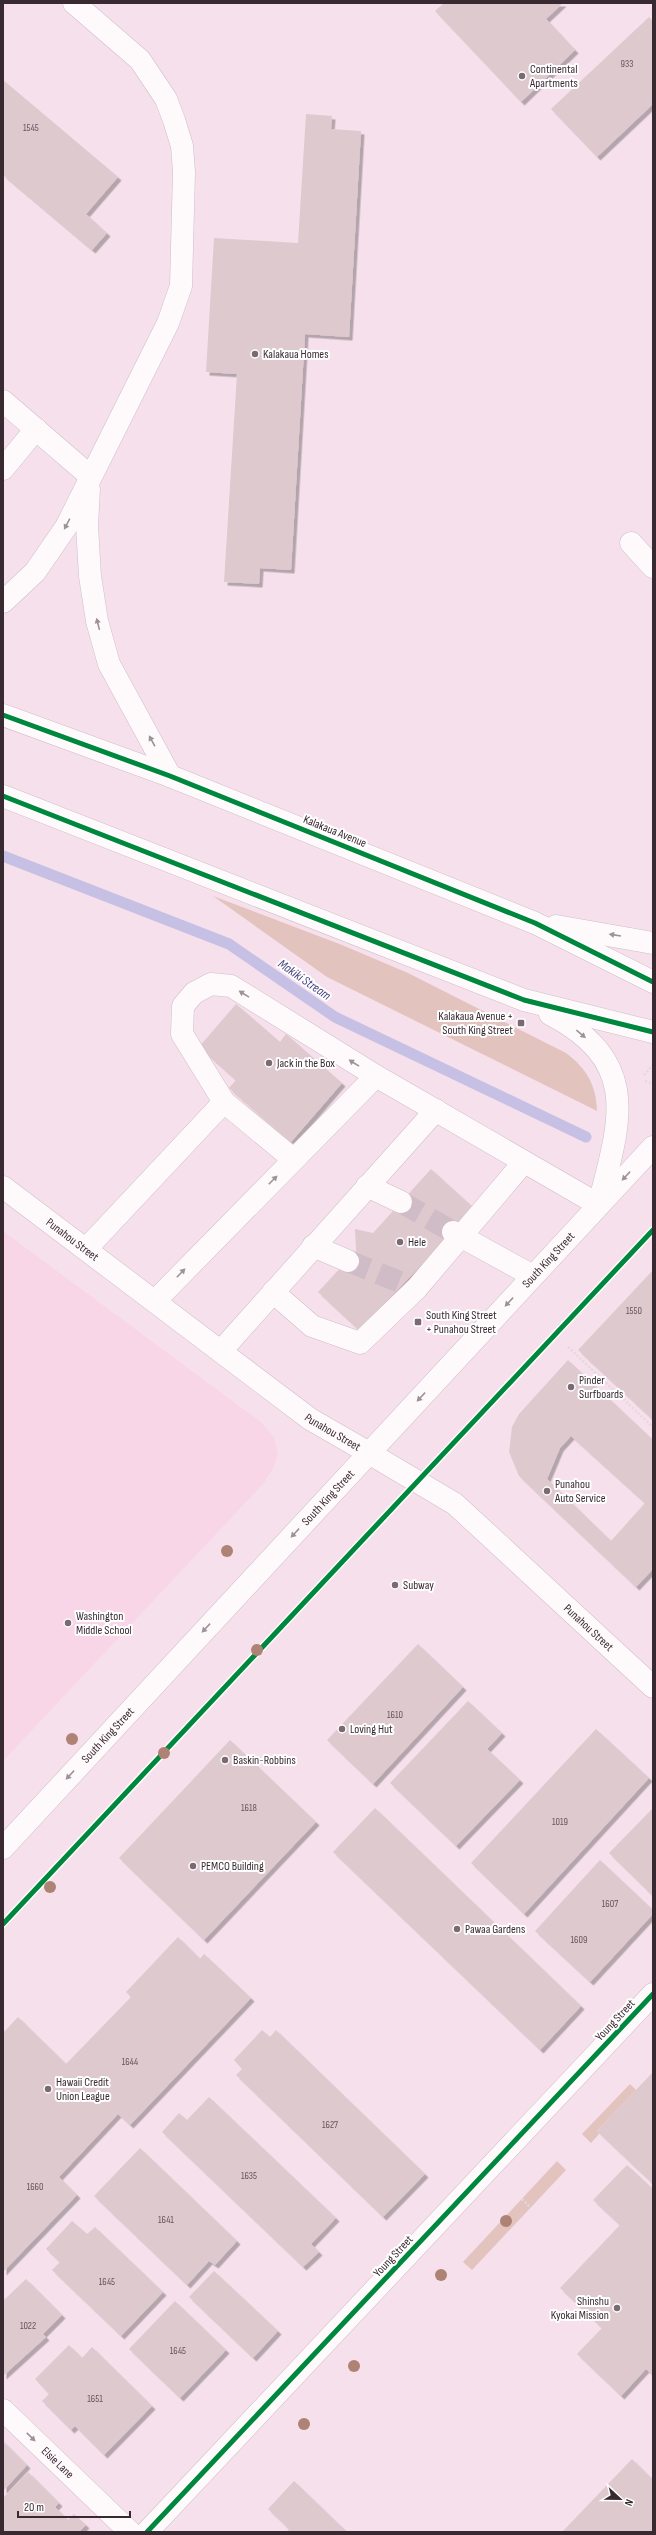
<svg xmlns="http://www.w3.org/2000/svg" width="656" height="2535" font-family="'Sofia Sans Condensed',sans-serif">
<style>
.built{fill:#f8d6e8}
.green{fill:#e3c3be}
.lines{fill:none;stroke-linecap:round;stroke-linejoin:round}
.stream{stroke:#c6c0e5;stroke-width:11}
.building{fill:#dec9cf;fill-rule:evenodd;filter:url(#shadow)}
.minor-tunnel{stroke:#d0bcc6;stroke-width:22;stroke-dasharray:22 11;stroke-linecap:butt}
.minor-casing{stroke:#cebec7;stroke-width:23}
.major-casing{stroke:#cebec7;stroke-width:23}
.path{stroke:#e1dadd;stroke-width:2.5;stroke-dasharray:2 2;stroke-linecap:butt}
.minor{stroke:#fefafc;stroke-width:22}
.major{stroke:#fefafc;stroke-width:22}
.cycleway-casing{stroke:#fff;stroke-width:8}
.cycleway{stroke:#00873e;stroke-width:5}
.tree{fill:#ae8274}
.oneway{fill:#9c9297}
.poi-dot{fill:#7b6a73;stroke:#fff;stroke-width:1.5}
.labels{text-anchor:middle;stroke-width:4;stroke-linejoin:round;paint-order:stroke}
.number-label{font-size:10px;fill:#64545b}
.poi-label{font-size:12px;fill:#392a32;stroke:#fff;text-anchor:start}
.street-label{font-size:12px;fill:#392a32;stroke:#fff}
.water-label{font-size:13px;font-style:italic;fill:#4a4784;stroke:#fff}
</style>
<defs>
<filter id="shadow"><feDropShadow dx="3.5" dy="3.5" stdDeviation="0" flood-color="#0004"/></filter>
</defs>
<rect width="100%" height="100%" fill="#f6e0eb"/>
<path class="built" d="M3,1231L262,1423L274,1437L278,1454L273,1469L263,1484L3,1761Z"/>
<g class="green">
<path d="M213,896L342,945L408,973L566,1053C587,1069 596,1085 597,1111L327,977Z"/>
<path d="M630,2084L636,2090L597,2131L600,2133L591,2143L582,2134Z"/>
<path d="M557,2161L566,2170L472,2270L463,2262Z"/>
</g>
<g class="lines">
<path class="stream" d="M3,856L229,944L335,1017L586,1137"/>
</g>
<g class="building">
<path d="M444,3H563L546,19L575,50L521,102L435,11Z"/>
<path d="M649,17L653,21V104L597,157L551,109Z"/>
<path d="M3,80L118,177L86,214L107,233L92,250L3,175Z"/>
<path d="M306,114L332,116L331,129L361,131L349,337L305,334L291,570L260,568L259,584L224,582L237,374L206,372L214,238L298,243Z"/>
<path d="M236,1004L280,1042L286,1034L342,1083L291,1142L229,1088L236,1080L199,1047Z"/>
<path d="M431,1169L475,1209L359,1330L318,1292L356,1251L355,1229L373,1233Z"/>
<path d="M653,1270V1420L578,1350Z"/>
<path d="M568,1360L653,1440V1569L636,1587L519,1476L509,1452L512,1427L519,1414ZM571,1436L645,1503L611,1541L547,1479L560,1448Z"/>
<path d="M418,1644L463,1687L373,1784L327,1740Z"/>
<path d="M468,1701L502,1733L487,1749L520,1780L456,1846L390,1783Z"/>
<path d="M596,1729L649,1778L524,1914L471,1863Z"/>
<path d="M230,1740L316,1822L204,1940L119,1858Z"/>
<path d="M375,1808L581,2006L540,2050L333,1852Z"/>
<path d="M653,1808V1896L609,1853Z"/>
<path d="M600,1860L653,1910V1914L590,1982L535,1931Z"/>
<path d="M178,1937L200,1959L204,1954L251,1998L130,2125L118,2114L59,2177L77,2195L3,2272V2033L18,2017L66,2064L131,1997L126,1992Z"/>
<path d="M262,2030L270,2037L276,2030L425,2174L383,2217L236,2075L242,2069L234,2060Z"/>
<path d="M653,2072V2184L597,2131Z"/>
<path d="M209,2097L336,2218L311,2244L319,2252L303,2267L162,2132L179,2113L187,2120Z"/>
<path d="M140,2148L237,2241L215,2265L209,2261L187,2285L94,2196Z"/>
<path d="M627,2165L653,2189V2375L646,2369L621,2396L577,2354L602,2328L560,2288L620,2225L593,2200Z"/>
<path d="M72,2221L87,2234L95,2227L163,2292L121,2336L52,2270L60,2262L46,2249Z"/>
<path d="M214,2271L278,2331L253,2358L189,2297Z"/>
<path d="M26,2279L62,2315L43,2334L46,2337L3,2376V2301Z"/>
<path d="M175,2301L226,2350L180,2398L129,2349Z"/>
<path d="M69,2345L82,2358L92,2347L152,2406L104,2455L75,2426L71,2430L42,2401L49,2394L35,2379Z"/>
<path d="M3,2441L27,2465L4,2490L3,2489Z"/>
<path d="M632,2459L653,2480V2532H562Z"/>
<path d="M28,2472L59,2503L55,2507L68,2520L74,2514L86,2525L79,2532H3V2498Z"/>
<path d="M294,2481L347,2532H287L289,2529L268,2509Z"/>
</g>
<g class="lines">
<g class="minor-tunnel">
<path d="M401,1202L453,1232"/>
<path d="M348,1261L405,1284"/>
</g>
<g class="minor-casing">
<g id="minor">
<path d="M3,401L90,476"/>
<path d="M3,469L36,429"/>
<path d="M89,489L87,526L90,576L97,621L109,664L170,776"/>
<path d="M631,543L653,567"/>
<path d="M3,602L35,572L66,527L168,323L181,286L184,172L182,146L174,120L166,99L140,60L74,3"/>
<path d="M376,1076L599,1205"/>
<path d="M367,1186L401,1202"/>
<path id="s1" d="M3,1187L310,1419L369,1453"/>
<path d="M453,1232L533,1276"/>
<path d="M313,1246L348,1261"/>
<path d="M86,1249L224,1102"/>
<path d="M273,1292L312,1326L360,1343L417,1288L524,1162"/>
<path d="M155,1301L376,1076L231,986L211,984L194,993L183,1006L182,1034L224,1102L293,1159"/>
<path d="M221,1351L436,1110"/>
<path id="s2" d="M3,2410L130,2532"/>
<path d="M147,2532L653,1994"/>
</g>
</g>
<g class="major-casing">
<g id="major">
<path d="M3,715L170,776L535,923L653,982"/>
<path d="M3,796L524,1000L653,1032"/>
<path d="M556,926L653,943"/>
<path d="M550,1014C642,1062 620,1121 599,1204"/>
<path id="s3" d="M369,1453L455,1504L653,1687"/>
<path id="s4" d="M3,1848L653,1147"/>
</g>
</g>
<g class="path">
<path d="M644,1075L653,1065"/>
<path d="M645,1081L653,1084"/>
<path d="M568,1347L653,1427"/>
<path d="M522,2199L531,2208"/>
</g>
<use href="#minor" class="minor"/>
<use href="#major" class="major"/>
<g class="cycleway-casing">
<g id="cycleway">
<path d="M3,715L170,776L535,923L653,982"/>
<path d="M3,796L524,1000L653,1032"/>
<path d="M3,1924L653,1230"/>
<path d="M147,2532L653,1994"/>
</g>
</g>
<use href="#cycleway" class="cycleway"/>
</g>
<g class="tree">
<circle cx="227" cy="1551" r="6"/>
<circle cx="257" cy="1650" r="6"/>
<circle cx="72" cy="1739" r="6"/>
<circle cx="164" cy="1753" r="6"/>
<circle cx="50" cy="1887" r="6"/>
<circle cx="506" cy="2221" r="6"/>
<circle cx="441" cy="2275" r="6"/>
<circle cx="354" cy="2366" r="6"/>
<circle cx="304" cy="2424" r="6"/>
</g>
<defs><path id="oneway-solid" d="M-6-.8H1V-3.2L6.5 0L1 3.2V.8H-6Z"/></defs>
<g class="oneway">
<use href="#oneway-solid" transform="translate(67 524) rotate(118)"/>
<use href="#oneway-solid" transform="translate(98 624) rotate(-104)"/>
<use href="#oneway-solid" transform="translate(152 741) rotate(-119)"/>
<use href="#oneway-solid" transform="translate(615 935) rotate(-171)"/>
<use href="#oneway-solid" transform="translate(244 994) rotate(-148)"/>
<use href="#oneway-solid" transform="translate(581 1034) rotate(40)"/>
<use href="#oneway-solid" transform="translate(354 1063) rotate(-148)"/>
<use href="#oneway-solid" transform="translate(626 1176) rotate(133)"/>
<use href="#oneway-solid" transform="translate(273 1180) rotate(-45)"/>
<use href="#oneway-solid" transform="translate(181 1273) rotate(-46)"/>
<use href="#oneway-solid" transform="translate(509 1302) rotate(133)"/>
<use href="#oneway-solid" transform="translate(421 1397) rotate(133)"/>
<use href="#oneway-solid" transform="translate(295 1533) rotate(133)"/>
<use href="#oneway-solid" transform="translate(206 1628) rotate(133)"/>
<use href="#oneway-solid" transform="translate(70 1775) rotate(133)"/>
<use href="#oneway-solid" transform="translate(31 2437) rotate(44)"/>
</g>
<g class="poi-dot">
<circle cx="522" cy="76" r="4"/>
<circle cx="255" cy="354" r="4"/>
<rect x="517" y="1019" width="8" height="8" rx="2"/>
<circle cx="269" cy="1063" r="4"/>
<circle cx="400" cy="1242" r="4"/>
<rect x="414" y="1318" width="8" height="8" rx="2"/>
<circle cx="571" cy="1387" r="4"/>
<circle cx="547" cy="1491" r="4"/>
<circle cx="395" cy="1585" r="4"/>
<circle cx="68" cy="1623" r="4"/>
<circle cx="342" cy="1729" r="4"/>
<circle cx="225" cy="1760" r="4"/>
<circle cx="193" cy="1866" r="4"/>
<circle cx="457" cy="1929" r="4"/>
<circle cx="48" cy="2089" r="4"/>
<circle cx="617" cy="2308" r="4"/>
</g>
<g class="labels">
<g class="number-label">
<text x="627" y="67">933</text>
<text x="31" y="131">1545</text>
<text x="634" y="1314">1550</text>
<text x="395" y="1718">1610</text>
<text x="249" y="1811">1618</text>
<text x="560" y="1825">1019</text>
<text x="610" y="1907">1607</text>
<text x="579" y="1943">1609</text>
<text x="130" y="2065">1644</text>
<text x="330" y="2128">1627</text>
<text x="249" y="2179">1635</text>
<text x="35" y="2190">1660</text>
<text x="166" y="2223">1641</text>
<text x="107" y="2285">1645</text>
<text x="28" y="2329">1022</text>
<text x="178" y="2354">1645</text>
<text x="95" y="2402">1651</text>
</g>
<g class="poi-label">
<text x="530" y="73">Continental<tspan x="530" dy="14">Apartments</tspan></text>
<text x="263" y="358">Kalakaua Homes</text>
<text x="513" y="1020" text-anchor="end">Kalakaua Avenue +<tspan x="513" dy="14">South King Street</tspan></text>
<text x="277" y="1067">Jack in the Box</text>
<text x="408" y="1246">Hele</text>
<text x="426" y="1319">South King Street<tspan x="426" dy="14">+ Punahou Street</tspan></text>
<text x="579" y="1384">Pinder<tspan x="579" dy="14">Surfboards</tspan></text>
<text x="555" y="1488">Punahou<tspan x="555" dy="14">Auto Service</tspan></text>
<text x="403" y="1589">Subway</text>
<text x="76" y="1620">Washington<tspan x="76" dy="14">Middle School</tspan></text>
<text x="350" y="1733">Loving Hut</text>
<text x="233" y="1764">Baskin-Robbins</text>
<text x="201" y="1870">PEMCO Building</text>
<text x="465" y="1933">Pawaa Gardens</text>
<text x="56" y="2086">Hawaii Credit<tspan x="56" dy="14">Union League</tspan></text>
<text x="609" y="2305" text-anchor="end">Shinshu<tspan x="609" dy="14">Kyokai Mission</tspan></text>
</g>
<g class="street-label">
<text transform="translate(335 831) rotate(22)" y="4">Kalakaua Avenue</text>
<text dy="4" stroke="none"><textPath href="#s1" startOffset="87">Punahou Street</textPath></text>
<text dy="4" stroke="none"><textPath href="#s4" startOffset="802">South King Street</textPath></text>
<text dy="4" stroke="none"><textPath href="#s1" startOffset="411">Punahou Street</textPath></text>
<text dy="4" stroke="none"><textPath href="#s4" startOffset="478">South King Street</textPath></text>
<text dy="4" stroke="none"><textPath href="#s3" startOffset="282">Punahou Street</textPath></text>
<text dy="4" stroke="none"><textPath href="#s4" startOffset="154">South King Street</textPath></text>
<text transform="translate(615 2020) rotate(-47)" y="4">Young Street</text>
<text transform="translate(393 2256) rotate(-47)" y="4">Young Street</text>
<text dy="4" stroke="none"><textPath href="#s2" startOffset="76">Elsie Lane</textPath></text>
</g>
<g class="water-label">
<text transform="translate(305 979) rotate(35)" y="5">Makiki Stream</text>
</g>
</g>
<rect width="656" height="2535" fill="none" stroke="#392a32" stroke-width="8"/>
<g transform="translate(620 2499) rotate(112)" stroke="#ffffff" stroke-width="3" paint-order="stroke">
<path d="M0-3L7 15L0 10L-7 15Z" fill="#392a32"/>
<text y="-6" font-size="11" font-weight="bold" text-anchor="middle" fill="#392a32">N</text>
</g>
<path d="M18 2511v6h112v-6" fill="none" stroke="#392a32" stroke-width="2"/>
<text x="24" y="2511" font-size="12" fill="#392a32" stroke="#ffffff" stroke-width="3" paint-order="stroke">20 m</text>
</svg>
